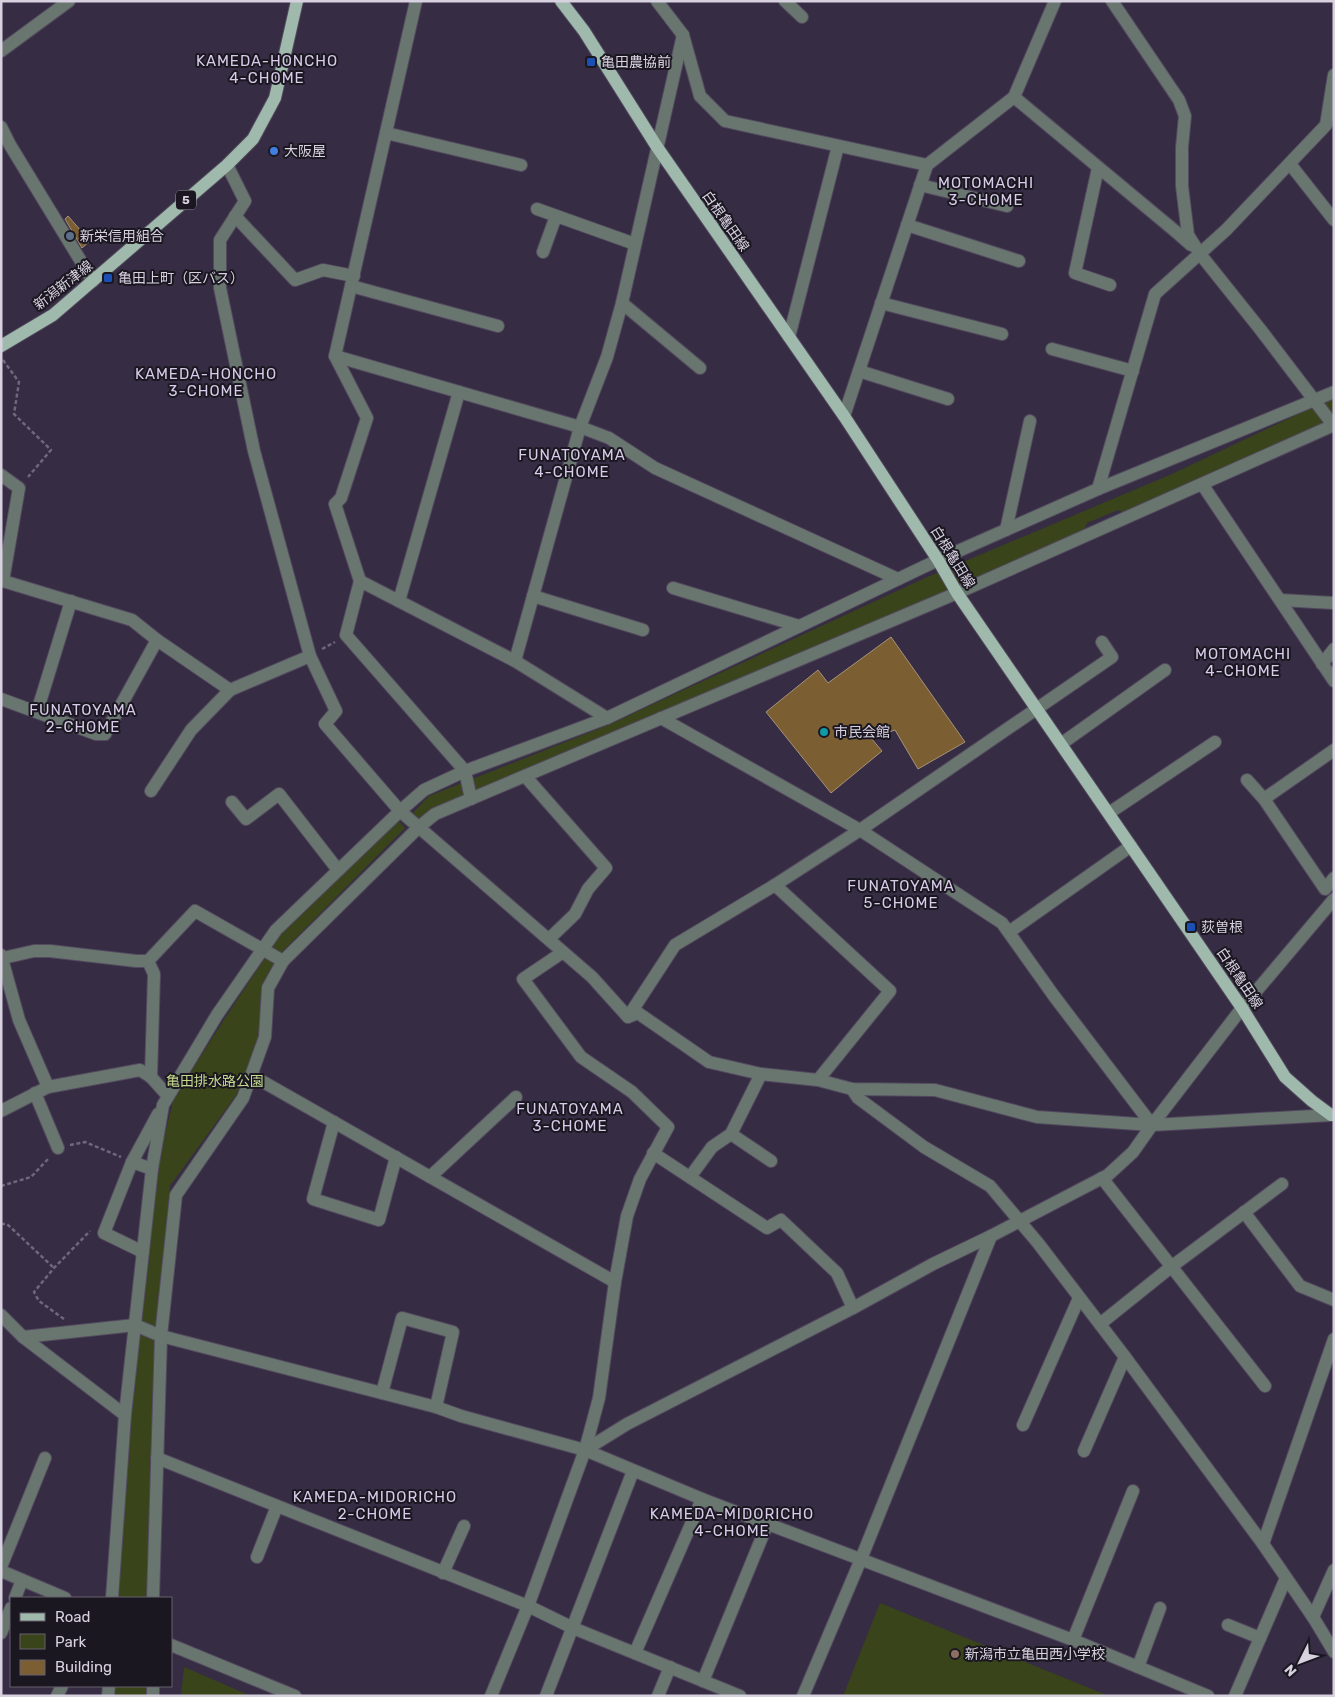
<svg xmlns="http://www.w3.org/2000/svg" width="1335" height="1697" font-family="Rubik,'Noto Sans JP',sans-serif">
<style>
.green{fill:#39441a}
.building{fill:#7c5e33;stroke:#a69379}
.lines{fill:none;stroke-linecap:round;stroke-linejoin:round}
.minor-casing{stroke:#534a5f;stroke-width:14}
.major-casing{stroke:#534a5f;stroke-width:14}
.path{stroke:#70677b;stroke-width:2.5;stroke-dasharray:4 2.5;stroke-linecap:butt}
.minor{stroke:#69766f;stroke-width:12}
.major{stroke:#9fbaac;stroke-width:12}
.transit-dot{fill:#1a4fb4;stroke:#1b1721;stroke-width:2}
.shop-dot{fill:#3f7fe0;stroke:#1b1721;stroke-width:2}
.service-dot{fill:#5c6f8a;stroke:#1b1721;stroke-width:2}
.culture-dot{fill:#0f9aa8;stroke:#1b1721;stroke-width:2}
.education-dot{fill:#8d6e63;stroke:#1b1721;stroke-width:2}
.labels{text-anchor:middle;stroke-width:4;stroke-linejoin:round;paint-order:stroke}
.shield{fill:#1b1721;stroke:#9f99a7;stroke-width:1}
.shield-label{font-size:12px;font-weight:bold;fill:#d7d1e0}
.poi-label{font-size:14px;fill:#d7d1e0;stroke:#1b1721;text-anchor:start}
.street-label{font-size:14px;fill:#d7d1e0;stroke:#1b1721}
.park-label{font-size:14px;fill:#c3d98e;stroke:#1b1721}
.neighbourhood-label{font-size:15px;letter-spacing:1px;fill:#d7cbe9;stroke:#1b1721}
</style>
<rect width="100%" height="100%" fill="#362c43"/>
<g class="green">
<path d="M1334,397V418L1125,513L1118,510L1087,523L1084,531L979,578L418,818H408L429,796L606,726L925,578L1172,474Z"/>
<path d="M399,821L405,828L277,957L265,988L261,1039L237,1094L170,1186L154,1367L152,1598H119L127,1416L157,1164L174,1098L225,1018L281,934Z"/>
<path d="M880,1603L1104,1694L1103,1696H843Z"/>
<path d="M184,1667L251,1696H181Z"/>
<path d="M116,1686H151V1696H115Z"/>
</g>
<g class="building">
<path d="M68,216L90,241L82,248L65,219Z"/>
<path d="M891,637L965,742L918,769L895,730L871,738L882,751L831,793L766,712L818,670L828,683Z"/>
</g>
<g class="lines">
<g class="minor-casing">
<g id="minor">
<path d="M416,1L335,356L367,418L341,498L335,504L360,581L346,635L465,771L471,799"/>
<path d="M657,1L683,35L700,96L725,121L927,165"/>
<path d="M785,1L802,17"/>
<path d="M1112,1L1179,100L1185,116L1182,147V186L1188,235L1200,254L1260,329L1334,426"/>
<path d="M1,51L69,1"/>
<path d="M1014,97L1175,231L1191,245"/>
<path d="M1,127L10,145L93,281"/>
<path d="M386,133L521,165"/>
<path d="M1290,164L1334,220"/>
<path d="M227,165L245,201L220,240V288L254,451L310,656L336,711L325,724L400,811L592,977L628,1017L638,1013L709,1062L761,1074L818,1080L852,1089L935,1090L1037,1117L1152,1125L1331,1115"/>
<path d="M1098,168L1075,273L1110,285"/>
<path d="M920,185L1007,206"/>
<path d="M537,209L635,244"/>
<path d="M235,216L295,280L323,270L354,276"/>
<path d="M907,225L1019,261"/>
<path d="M543,252L556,216"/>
<path d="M351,286L498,326"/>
<path d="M622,303L700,368"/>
<path d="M881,303L1002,334"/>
<path d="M789,337L838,146"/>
<path d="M1052,349L1133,371"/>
<path d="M335,356L580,427L609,438L655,468L898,579"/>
<path d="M859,371L948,399"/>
<path d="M844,416L927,165L1014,97L1055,1"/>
<path d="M1,475L19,488L3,581L132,620L157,640L230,690L310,656"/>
<path d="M1202,484L1334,681"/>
<path d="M1098,489L1155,294L1226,230L1326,125L1334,75"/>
<path d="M1006,530L1030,421"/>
<path d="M360,581L515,661L607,718"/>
<path d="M673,588L799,626"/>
<path d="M533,596L643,630"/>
<path d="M1280,600L1334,603"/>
<path d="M399,601L459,392"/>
<path d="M515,661L580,427L607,357L622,303L683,35"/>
<path d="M1322,664L1334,649"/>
<path d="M1,699L96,734H105L157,640"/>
<path d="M37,712L71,601"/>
<path d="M661,718L860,830L1002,923L1054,996L1152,1125"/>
<path d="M1061,744L1165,670"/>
<path d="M525,776L606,868L588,889L575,914L549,939"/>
<path d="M1247,780L1264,799L1325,889L1334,878"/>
<path d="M151,791L191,730L230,690"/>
<path d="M1264,799L1334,750"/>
<path d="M232,802L246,819L279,794L338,870"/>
<path d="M1109,813L1215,742"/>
<path d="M1009,932L1131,846"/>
<path d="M1,955L19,1020L48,1087"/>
<path d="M3,958L34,951H50L136,961H148"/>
<path d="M628,1017L675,945L775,885"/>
<path d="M251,1075L615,1282"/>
<path d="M818,1080L890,991L775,885L860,830L1112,657L1102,642"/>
<path d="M852,1089L858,1098L924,1147L990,1186L1038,1243L1125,1357L1263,1544L1313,1617L1334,1652"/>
<path d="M35,1093L58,1148"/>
<path d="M168,1096L151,1077L154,974L148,961L195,911L283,961"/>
<path d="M1,1111L48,1087L140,1070L151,1077"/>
<path d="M334,1122L313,1199L379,1220L396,1157"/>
<path d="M731,1134L771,1161"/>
<path d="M653,1153L767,1228L781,1220L837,1273L853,1308"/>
<path d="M132,1162L104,1233L143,1252"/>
<path d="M152,1169L132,1162L158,1114"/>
<path d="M430,1177L516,1097"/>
<path d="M690,1177L712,1147L731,1134L761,1074"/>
<path d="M1102,1178L1265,1386"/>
<path d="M1244,1212L1300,1286L1334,1300"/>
<path d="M1,1315L23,1337L125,1415"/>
<path d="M1100,1324L1171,1267L1282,1184"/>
<path d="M23,1337L135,1325L161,1336L436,1407L461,1416L585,1450L702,1499L1073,1640L1208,1696"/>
<path d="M382,1393L402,1318L453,1332L436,1407"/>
<path d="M1023,1425L1079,1298"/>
<path d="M585,1450L627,1424L853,1308L933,1264L991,1236L1108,1175L1133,1152L1152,1125L1242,1008L1334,899"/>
<path d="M1084,1451L1125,1357"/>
<path d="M157,1458L528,1606L573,1628L740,1696"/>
<path d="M1263,1544L1334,1339"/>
<path d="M257,1557L277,1506"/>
<path d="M1,1567L45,1458"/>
<path d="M1,1571L65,1598"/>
<path d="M443,1573L464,1526"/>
<path d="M15,1598L22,1580"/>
<path d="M112,1598L125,1415L152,1169L163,1105L217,1015L276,930L400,811L424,790L465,771L607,718L938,560L1098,489L1334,392"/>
<path d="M153,1598L161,1336L176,1195L243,1098L265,1037L268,988L283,961L419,827L435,814L957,593L1334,425"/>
<path d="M1313,1617L1334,1570"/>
<path d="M1228,1625L1260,1638"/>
<path d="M1,1633L11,1608"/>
<path d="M1073,1640L1133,1491"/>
<path d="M171,1645L295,1696"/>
<path d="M635,1653L702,1499"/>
<path d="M1138,1667L1160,1608"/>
<path d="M703,1681L767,1525"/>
<path d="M153,1686V1696"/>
<path d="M57,1696L62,1686"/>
<path d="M108,1696L109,1686"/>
<path d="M491,1696L528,1606L585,1450L599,1398L615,1282L627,1216L640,1179L668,1127L632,1092L581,1057L523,979L563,952"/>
<path d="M546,1696L633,1471"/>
<path d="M658,1696L670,1667"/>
<path d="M803,1696L861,1559L991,1236"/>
<path d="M1235,1696L1286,1578"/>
</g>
</g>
<g class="major-casing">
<g id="major">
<path d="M561,1L584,31L657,147L844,416L938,560L957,593L1242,1008L1285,1077L1312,1101L1331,1115H1334"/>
<path d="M1,346L53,315L227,165L253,139L275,98L297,1"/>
</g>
</g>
<g class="path">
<path d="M3,360L19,382L14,414L51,450L28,477"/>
<path d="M322,649L335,642"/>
<path d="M70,1145L85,1142L121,1157"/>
<path d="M1,1186L31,1177L49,1158"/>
<path d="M1,1224H7L54,1268"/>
<path d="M64,1319L39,1301L34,1292L54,1268L90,1231"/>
</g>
<use href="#minor" class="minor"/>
<use href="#major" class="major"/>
</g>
<g class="transit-dot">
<rect x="586" y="57" width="10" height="10" rx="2.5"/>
<rect x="103" y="273" width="10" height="10" rx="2.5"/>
<rect x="1186" y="922" width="10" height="10" rx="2.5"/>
</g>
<circle class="shop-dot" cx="274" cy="151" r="5"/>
<circle class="service-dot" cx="70" cy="236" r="5"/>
<circle class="culture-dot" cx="824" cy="732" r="5"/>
<circle class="education-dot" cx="955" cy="1654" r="5"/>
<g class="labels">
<rect class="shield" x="176" y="190.5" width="20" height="19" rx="4"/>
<g class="shield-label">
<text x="186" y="204">5</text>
</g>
<g class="poi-label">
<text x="601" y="67">亀田農協前</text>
<text x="284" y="156">大阪屋</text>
<text x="80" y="241">新栄信用組合</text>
<text x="118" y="283">亀田上町（区バス）</text>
<text x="834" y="737">市民会館</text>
<text x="1201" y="932">荻曽根</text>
<text x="965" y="1659">新潟市立亀田西小学校</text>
</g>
<g class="street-label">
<text transform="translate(726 221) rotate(55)" y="5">白根亀田線</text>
<text transform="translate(63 285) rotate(-38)" y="5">新潟新津線</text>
<text transform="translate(953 557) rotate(58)" y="5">白根亀田線</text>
<text transform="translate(1240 978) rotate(56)" y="5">白根亀田線</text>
</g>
<g class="park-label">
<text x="215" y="1086">亀田排水路公園</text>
</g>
<g class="neighbourhood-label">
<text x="267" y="66">KAMEDA-HONCHO<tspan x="267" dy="17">4-CHOME</tspan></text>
<text x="986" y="188">MOTOMACHI<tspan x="986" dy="17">3-CHOME</tspan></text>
<text x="206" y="379">KAMEDA-HONCHO<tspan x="206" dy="17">3-CHOME</tspan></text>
<text x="572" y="460">FUNATOYAMA<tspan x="572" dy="17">4-CHOME</tspan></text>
<text x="1243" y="659">MOTOMACHI<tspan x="1243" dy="17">4-CHOME</tspan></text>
<text x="83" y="715">FUNATOYAMA<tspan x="83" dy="17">2-CHOME</tspan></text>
<text x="901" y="891">FUNATOYAMA<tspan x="901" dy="17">5-CHOME</tspan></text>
<text x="570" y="1114">FUNATOYAMA<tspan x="570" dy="17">3-CHOME</tspan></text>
<text x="375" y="1502">KAMEDA-MIDORICHO<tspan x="375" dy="17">2-CHOME</tspan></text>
<text x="732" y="1519">KAMEDA-MIDORICHO<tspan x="732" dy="17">4-CHOME</tspan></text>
</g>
</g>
<rect width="1335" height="1697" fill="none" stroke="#d7d1e0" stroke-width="5"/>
<rect x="10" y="1597" width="162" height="90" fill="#1b1721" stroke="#66616d"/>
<rect x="20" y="1613" width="25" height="8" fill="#9fbaac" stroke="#66616d"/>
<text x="55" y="1622" font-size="15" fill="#d7d1e0">Road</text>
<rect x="20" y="1634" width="25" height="15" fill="#39441a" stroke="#66616d"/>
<text x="55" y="1647" font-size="15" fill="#d7d1e0">Park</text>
<rect x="20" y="1660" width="25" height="15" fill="#7c5e33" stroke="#66616d"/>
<text x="55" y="1672" font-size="15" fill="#d7d1e0">Building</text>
<g transform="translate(1300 1662) rotate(228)" stroke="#1b1721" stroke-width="4" paint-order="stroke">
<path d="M0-4L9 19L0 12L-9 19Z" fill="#d7d1e0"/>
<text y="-8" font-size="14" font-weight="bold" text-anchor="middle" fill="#d7d1e0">N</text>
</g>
</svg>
